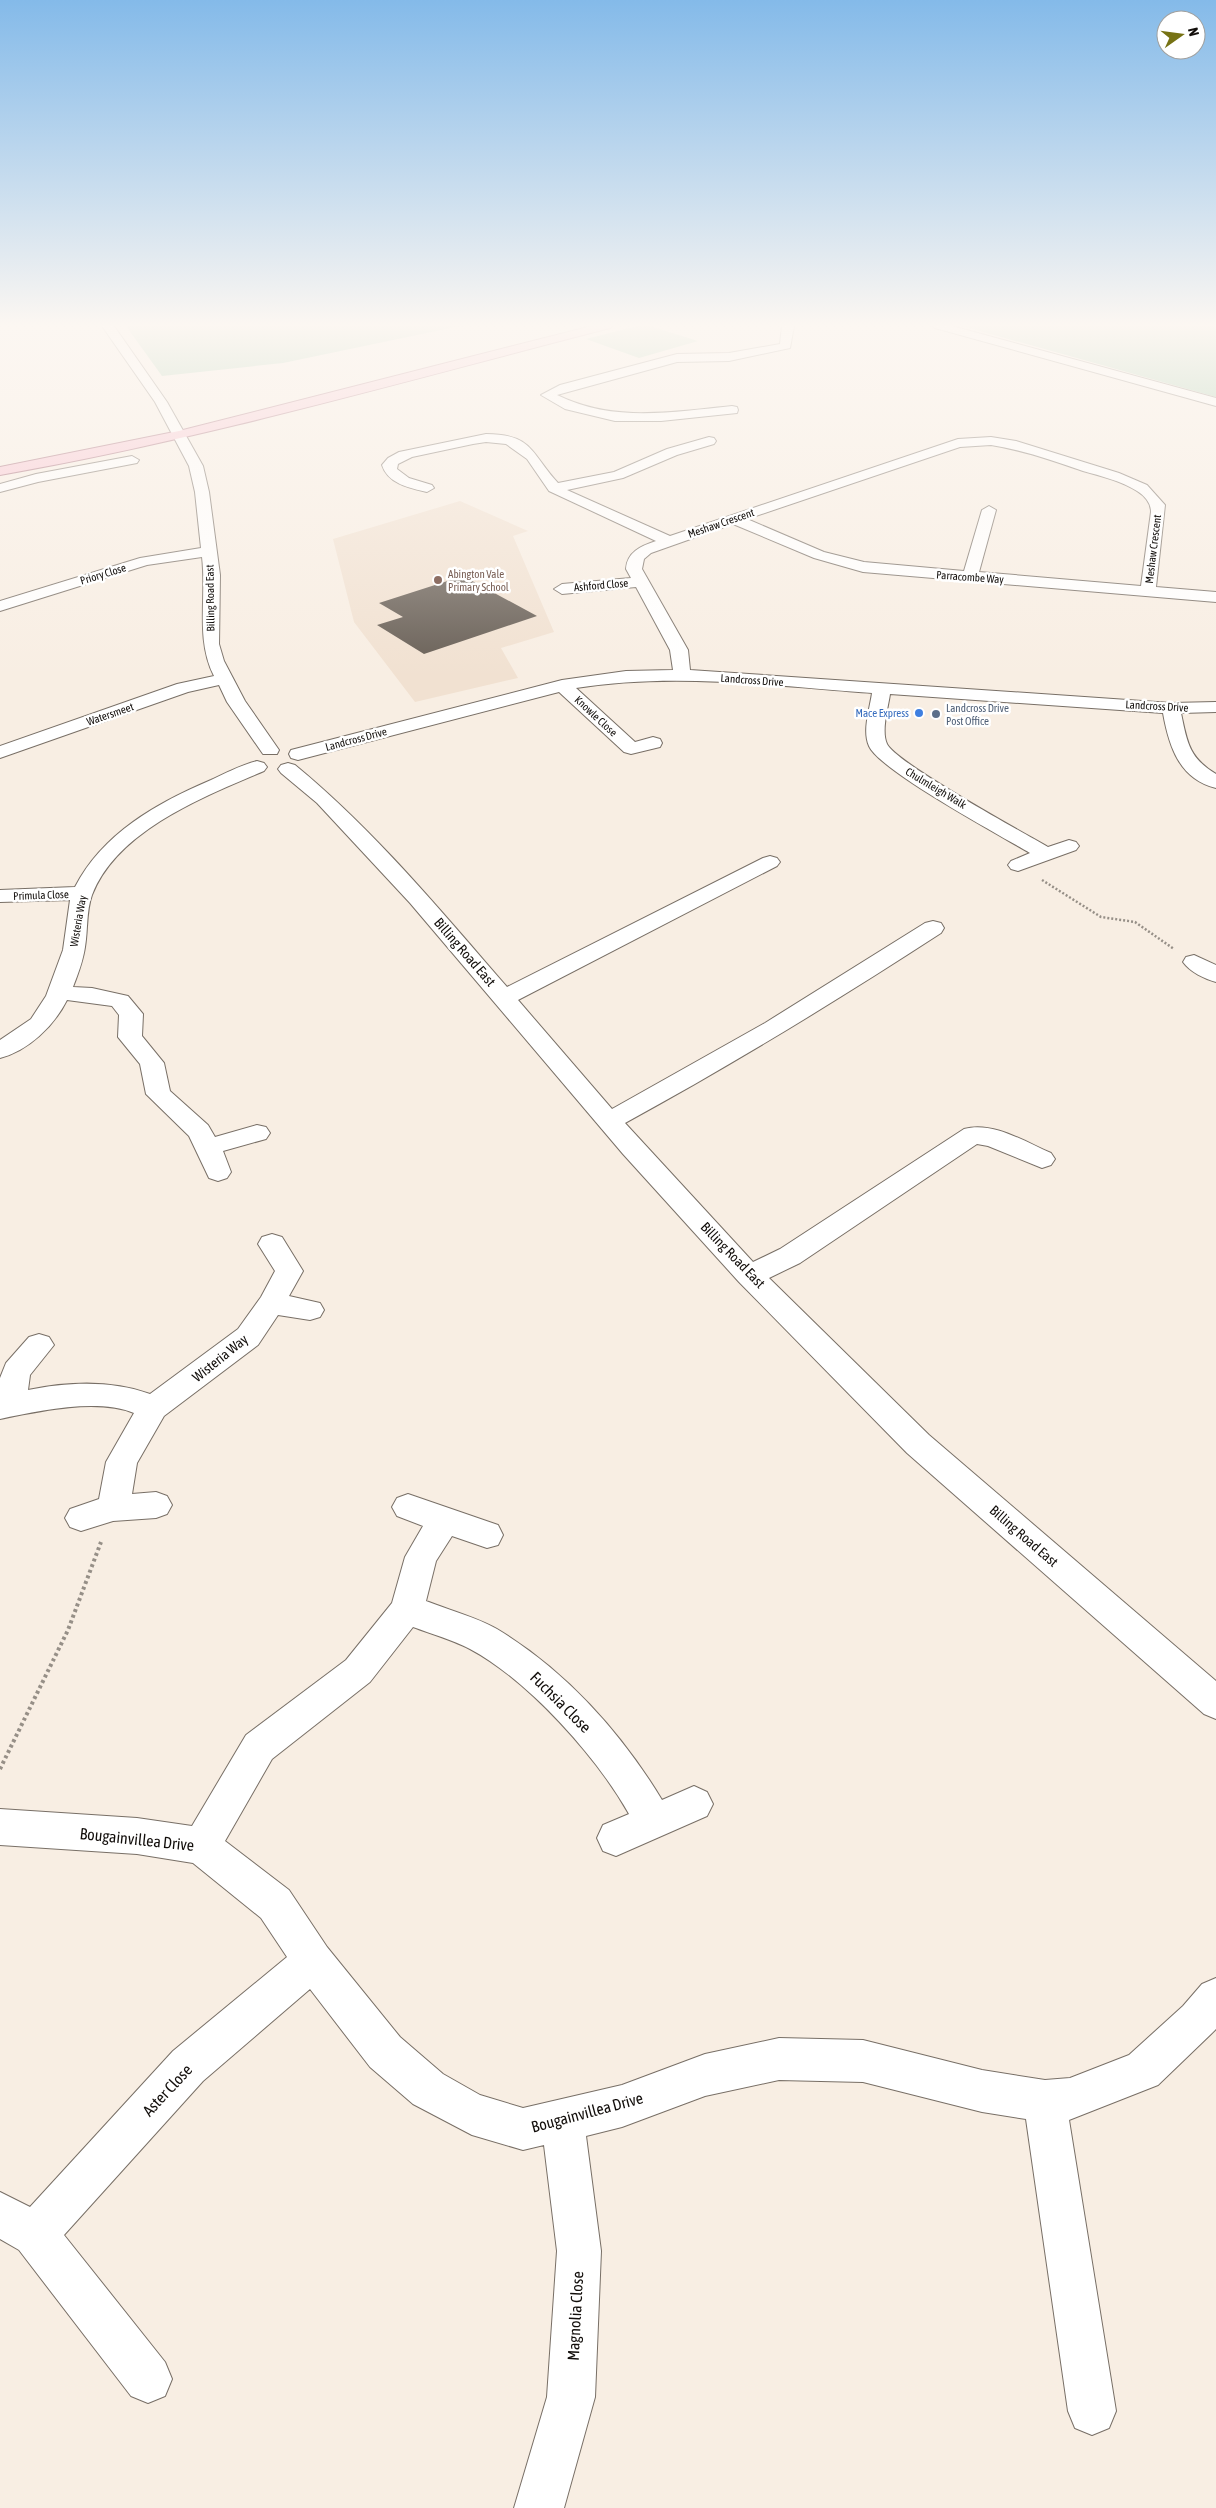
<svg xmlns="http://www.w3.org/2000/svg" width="1216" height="2508" font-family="'Asap Condensed',sans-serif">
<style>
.built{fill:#f1e1d1}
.green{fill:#9ccaa9}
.building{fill:#665d54}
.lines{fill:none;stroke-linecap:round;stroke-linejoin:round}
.minor-casing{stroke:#786f66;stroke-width:2}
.major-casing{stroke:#a56a78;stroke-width:2}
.path-far1{stroke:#968f87;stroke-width:2.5;stroke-dasharray:2 2;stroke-linecap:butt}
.path{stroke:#968f87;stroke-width:4;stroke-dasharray:3 3;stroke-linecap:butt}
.minor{fill:#fff;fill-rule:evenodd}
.major{fill:#f8c4d1;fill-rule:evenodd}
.education-dot{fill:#8d6e63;stroke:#fff;stroke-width:2}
.shop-dot{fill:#3f7fe0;stroke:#fff;stroke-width:2}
.service-dot{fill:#5c6f8a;stroke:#fff;stroke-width:2}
.labels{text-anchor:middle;stroke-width:5;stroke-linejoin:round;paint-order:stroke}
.far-street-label{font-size:11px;fill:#120e0b;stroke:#fff}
.far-education-label{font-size:11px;fill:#785e54;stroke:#fff;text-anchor:start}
.far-service-label{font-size:11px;fill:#4e5e75;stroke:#fff;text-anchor:start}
.far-shop-label{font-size:11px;fill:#366cbe;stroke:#fff;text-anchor:end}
.street-label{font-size:14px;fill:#120e0b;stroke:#fff}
.near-street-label{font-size:16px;fill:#120e0b;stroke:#fff}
</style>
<rect width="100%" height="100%" fill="#f8eee3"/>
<path class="built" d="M460,501L528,531L513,536L554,632L501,648L518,678L415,702L354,622L333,539Z"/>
<g class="green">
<path d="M126,326H460L283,363L162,376Z"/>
<path d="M637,326H650L698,341L639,358L586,339Z"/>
<path d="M962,326H1216V397Z"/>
</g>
<path class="building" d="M463,576L537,616L424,654L377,625L403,617L379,603Z"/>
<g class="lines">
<g class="minor-casing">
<g id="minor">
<path d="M102,326H114L167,402L203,466L209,492L220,575L219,644L224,661L245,701L279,750L277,754H263L227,702L219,685L188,692L0,758V746L177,684L214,676C195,639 207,597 202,557L147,565L0,611V601L140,558L201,548L195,492L189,466L155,402Z"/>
<path d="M782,326H794L790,348L729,361L677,362L557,395C614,423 672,412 732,406L737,407L738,410L737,413L661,421H615L565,409L541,395L560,385L677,354L729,353L780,344Z"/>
<path d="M933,326H952L1216,398V406L935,328Z"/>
<path d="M486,434C533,434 531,454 558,483L614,472L667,449L709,437L714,438L716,441L714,444L677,455L623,478L567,490L670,536L958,439L991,437L1016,441L1119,473L1147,485L1165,505L1156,587L1216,592V602L863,572L814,558L733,524L651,553L644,559L642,569L688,650L690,670L1171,703L1216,702V712L1181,713C1187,742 1189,758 1216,774V788C1179,779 1169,746 1163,713L890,694C888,708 881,731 887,744C896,763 1022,832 1048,847L1069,840L1076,842L1079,846L1076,850L1018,871L1011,869L1008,865L1011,861L1030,853C1001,836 879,770 869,746C862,731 870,708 872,693C774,686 674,672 576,688L635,742L653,737L660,739L662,743L660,747L631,754L624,752L559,692L298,760L291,758L289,754L291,750L562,680L626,671L673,670L670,650L636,587L562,594L554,589L562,584L631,578L626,569C627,552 641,546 656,541L549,491L527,459L506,444L486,442L473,444L412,457L398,464L397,469L409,478L432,485L434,488L427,492C410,488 388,484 382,465L388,458L399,452ZM991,445C1023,450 1053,461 1083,471C1101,476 1121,481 1137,491C1145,496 1151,503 1151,512L1141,586L979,572L996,510L989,506L982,510L964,571L864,562L824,552L747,519L960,447Z"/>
<path d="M132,456L139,460L137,463L38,482L0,492V484L36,474Z"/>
<path d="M257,761L264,763L267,767L264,771C205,796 117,830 92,895C86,911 88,930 85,947C83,961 78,974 73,987L92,988L128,996L143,1014L142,1036L164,1063L170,1091L208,1125L215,1137L257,1125L266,1127L270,1133L266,1139L223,1151L231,1172L227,1178L218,1181L209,1178L189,1136L146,1094L140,1064L118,1037L119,1015L112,1006L67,1000C54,1026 28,1051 0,1058V1040L31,1019L46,996L63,950L70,900L0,902V890L75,887C103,833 157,803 211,780C226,773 241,765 257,761Z"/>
<path d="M288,763L295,765C374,830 440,910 507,987L763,858L770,856L777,858L780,862L777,866L518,1000L612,1109L765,1023L925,923L933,921L941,923L944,928L941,933C838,1000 733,1064 625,1123L753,1262L780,1249L964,1129C993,1121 1025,1142 1051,1153L1055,1159L1051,1165L1042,1168L988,1146L977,1144L800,1263L769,1278L929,1435L1216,1681V1719L1204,1714L907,1453L739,1282L623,1154L410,903L317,803L281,773L278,769L281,765Z"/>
<path d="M1194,955L1216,965V982C1205,979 1190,972 1183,962L1186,957Z"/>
<path d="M272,1234L282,1237L303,1271L289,1296L320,1303L324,1310L320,1317L310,1320L278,1315L258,1345L164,1416L137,1463L132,1494L156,1492L167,1496L172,1505L167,1514L156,1518L113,1521L81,1531L70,1527L65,1518L70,1509L99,1499L106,1462L134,1413C97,1398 38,1411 0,1419V1378L6,1363L29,1337L39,1334L49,1337L54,1345L30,1375L28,1390C67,1382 112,1380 150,1394L238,1329L261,1297L275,1271L258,1244L262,1237Z"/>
<path d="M408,1494L498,1525L503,1535L498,1545L487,1548L452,1536L436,1561L426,1601C449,1610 476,1617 497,1629C565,1670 621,1732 662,1800L694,1786L707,1792L713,1804L707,1816L616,1856L603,1851L597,1838L603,1825L629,1814C597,1757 528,1680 470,1649C453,1640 432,1634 413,1627L370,1682L272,1759L225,1841L289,1890L327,1947L400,2037L443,2074L480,2095L523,2108L622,2085L705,2054L779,2038L863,2040L982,2070L1045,2080L1070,2078L1129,2055L1183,2006L1202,1984L1216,1978V2029L1211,2034L1158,2085L1069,2120L1116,2411L1109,2428L1092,2435L1075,2428L1068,2411L1026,2119L982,2112L863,2082L779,2080L705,2096L622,2127L586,2136L601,2251L595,2397L564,2508H514L547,2397L557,2251L544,2145L523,2150L472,2135L413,2104L370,2067L310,1989L203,2081L64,2235L165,2362L172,2379L165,2396L148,2403L131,2396L19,2250L0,2239V2192L30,2207L173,2051L287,1957L261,1918L193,1863L137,1854L0,1845V1809L137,1818L192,1826L246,1735L346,1660L392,1603L405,1557L423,1526L397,1516L392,1507L397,1498Z"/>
</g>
</g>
<g class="major-casing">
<path id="major" d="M592,326H612L610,328C408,380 206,439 0,475V467L179,431Z"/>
</g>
<path class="path-far1" d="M1042,880L1101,917L1135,922L1174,949"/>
<path class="path" d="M0,1769L68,1630L101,1542"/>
<use href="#minor" class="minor"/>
<use href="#major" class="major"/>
</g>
<linearGradient id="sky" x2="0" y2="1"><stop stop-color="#84bae9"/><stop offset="0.48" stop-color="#fcf7f2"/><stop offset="1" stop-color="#fcf7f2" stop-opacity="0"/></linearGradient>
<rect width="1216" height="677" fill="url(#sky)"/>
<circle class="education-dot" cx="438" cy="580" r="5"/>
<circle class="shop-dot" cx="919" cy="713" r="5"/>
<circle class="service-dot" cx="936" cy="714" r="5"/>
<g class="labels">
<g class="far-street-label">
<text transform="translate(721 523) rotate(-19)" y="4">Meshaw Crescent</text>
<text transform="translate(1153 549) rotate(-83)" y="4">Meshaw Crescent</text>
<text transform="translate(103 574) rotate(-17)" y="4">Priory Close</text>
<text transform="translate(970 577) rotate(4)" y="4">Parracombe Way</text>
<text transform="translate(601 585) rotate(-5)" y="4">Ashford Close</text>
<text transform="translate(210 598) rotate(-91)" y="4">Billing Road East</text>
<text transform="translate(752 680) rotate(4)" y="4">Landcross Drive</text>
<text transform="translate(1157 706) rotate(3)" y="4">Landcross Drive</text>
<text transform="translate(110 714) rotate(-19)" y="4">Watersmeet</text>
<text transform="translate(596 716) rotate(43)" y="4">Knowle Close</text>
<text transform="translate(356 739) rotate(-15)" y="4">Landcross Drive</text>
<text transform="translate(936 788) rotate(31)" y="4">Chulmleigh Walk</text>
<text transform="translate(41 895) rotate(-2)" y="4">Primula Close</text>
<text transform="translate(78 921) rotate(-80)" y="4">Wisteria Way</text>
</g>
<g class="far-education-label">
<text x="448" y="578">Abington Vale<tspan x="448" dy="13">Primary School</tspan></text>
</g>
<g class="far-service-label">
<text x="946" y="712">Landcross Drive<tspan x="946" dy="13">Post Office</tspan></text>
</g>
<g class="far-shop-label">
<text x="909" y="717">Mace Express</text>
</g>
<g class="street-label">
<text transform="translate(465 952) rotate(49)" y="5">Billing Road East</text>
<text transform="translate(733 1255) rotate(46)" y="5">Billing Road East</text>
<text transform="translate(220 1358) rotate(-39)" y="5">Wisteria Way</text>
<text transform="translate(1024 1536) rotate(41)" y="5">Billing Road East</text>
</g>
<g class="near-street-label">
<text transform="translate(561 1702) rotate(45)" y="6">Fuchsia Close</text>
<text transform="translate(137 1839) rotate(6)" y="6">Bougainvillea Drive</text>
<text transform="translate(167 2090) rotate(-47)" y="6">Aster Close</text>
<text transform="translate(587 2112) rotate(-15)" y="6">Bougainvillea Drive</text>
<text transform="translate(575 2316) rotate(-87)" y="6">Magnolia Close</text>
</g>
</g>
<g transform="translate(1181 35) rotate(76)"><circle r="24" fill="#ffffff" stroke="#a09f9d"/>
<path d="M0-4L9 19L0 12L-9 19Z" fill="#767214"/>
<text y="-8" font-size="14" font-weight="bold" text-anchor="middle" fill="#120e0b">N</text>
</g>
</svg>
